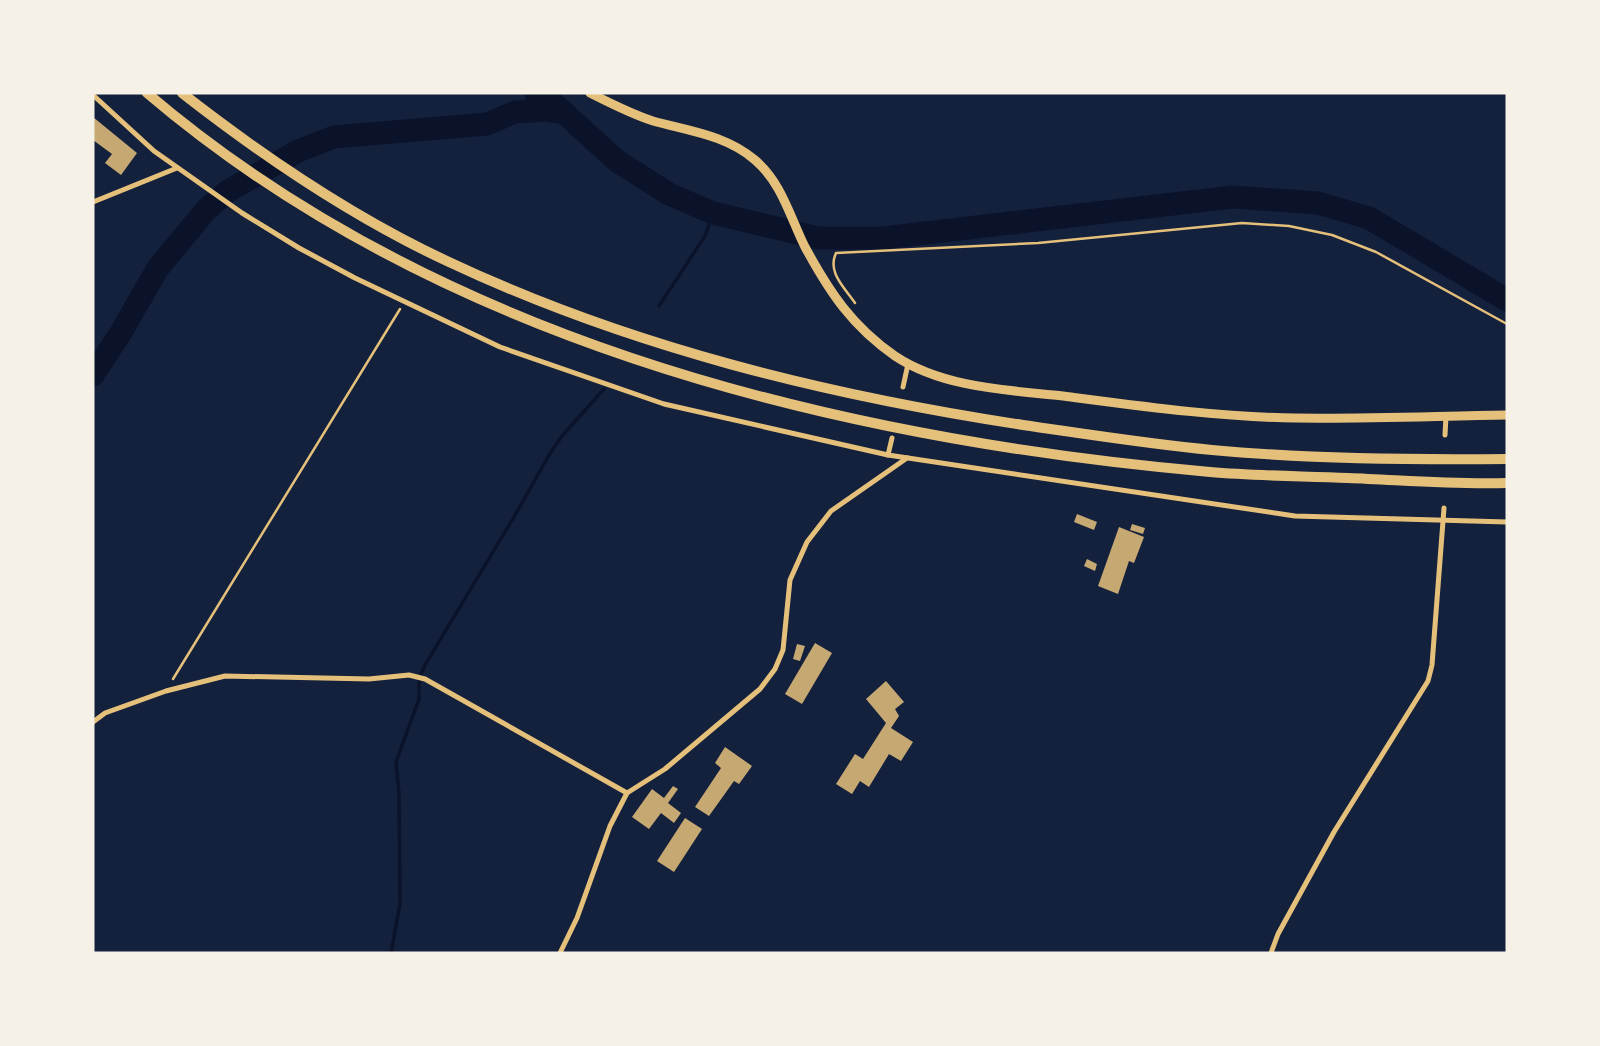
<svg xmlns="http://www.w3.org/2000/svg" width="1600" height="1046" font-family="'Space Grotesk',sans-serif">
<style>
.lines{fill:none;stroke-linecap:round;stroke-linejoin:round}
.stream{stroke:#0b132b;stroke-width:3.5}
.river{stroke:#0b132b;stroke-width:23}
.building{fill:#c6a872}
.path{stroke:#e5c07b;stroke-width:2.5}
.minor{stroke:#e5c07b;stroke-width:5}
.primary{stroke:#e5c07b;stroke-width:9}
.motorway{stroke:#e5c07b;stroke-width:10}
</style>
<rect width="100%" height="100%" fill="#14213d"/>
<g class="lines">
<g class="stream">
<path d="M659,306L705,236L713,213"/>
<path d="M391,953L400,904L399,793L396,762L419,699V679L425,665L514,517L549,455L562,436L604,389"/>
</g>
<g class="river">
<path d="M536,93L550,100L617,161L669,194L713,213L818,238H883L1233,197L1318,203L1369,218L1507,300"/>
<path d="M93,375L120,334L158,268L206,210L228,191L298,151L334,137L487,124L515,112L545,110L564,113"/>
</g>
</g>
<g class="building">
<path d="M93,117L137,153L121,175L105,163L112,154L93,140Z"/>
<path d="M1077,514L1097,522L1094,530L1074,522Z"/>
<path d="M1132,524L1145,528L1143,534L1130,530Z"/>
<path d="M1119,527L1144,537L1134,563L1129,561L1118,594L1098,586Z"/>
<path d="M1087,559L1097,564L1095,571L1084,566Z"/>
<path d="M815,643L832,653L802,704L785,694Z"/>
<path d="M797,644L805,646L800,661L793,659Z"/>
<path d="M886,681L904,702L895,709L899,716L891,728L913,742L901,761L889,754L869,787L860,781L852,794L836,784L855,754L863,759L886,723L866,699Z"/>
<path d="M725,747L752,766L739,784L734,781L709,816L695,807L721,768L715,763Z"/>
<path d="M673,786L678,789L668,803L681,813L674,823L661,813L649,829L632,817L652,789L664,798Z"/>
<path d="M685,818L702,829L674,872L657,861Z"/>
</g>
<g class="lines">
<g class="path">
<path d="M855,303C844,287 827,272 836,253L1038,243L1242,223L1289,226L1332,235L1376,252L1507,324"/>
<path d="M173,679L400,309"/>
</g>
<g class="minor">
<path d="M93,95L154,151L242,213L299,248L355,278L500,347L664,404L888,455L1295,516L1507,522"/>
<path d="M93,202L177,168"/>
<path d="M903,387L908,364"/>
<path d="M1445,435L1446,416"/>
<path d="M888,455L892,438"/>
<path d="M93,722L105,713L166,691L225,676L369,679L409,675L425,679L627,793"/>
<path d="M560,953L577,918L610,826L627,793L665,769L760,689L775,669L783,650L790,580L807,542L831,511L907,458"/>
<path d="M1271,953L1278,934L1334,832L1428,681L1432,665L1444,508"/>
</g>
<path class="primary" d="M590,93C610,103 631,114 653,121C689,131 726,135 755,160C782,183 790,217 805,247C830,293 852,326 895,356C943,388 1008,390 1063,396C1140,406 1218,417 1295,418C1366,419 1437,416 1507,415"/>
<g class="motorway">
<path d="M147,93C438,341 837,439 1210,472C1256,476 1302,476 1348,478C1401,480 1454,485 1507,483"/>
<path d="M182,93C264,157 354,218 449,262C630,347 826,395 1023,425C1086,434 1148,444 1212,450C1309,459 1409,460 1507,459"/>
</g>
</g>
<rect width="1600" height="1046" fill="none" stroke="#f6f1e7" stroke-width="189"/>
</svg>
